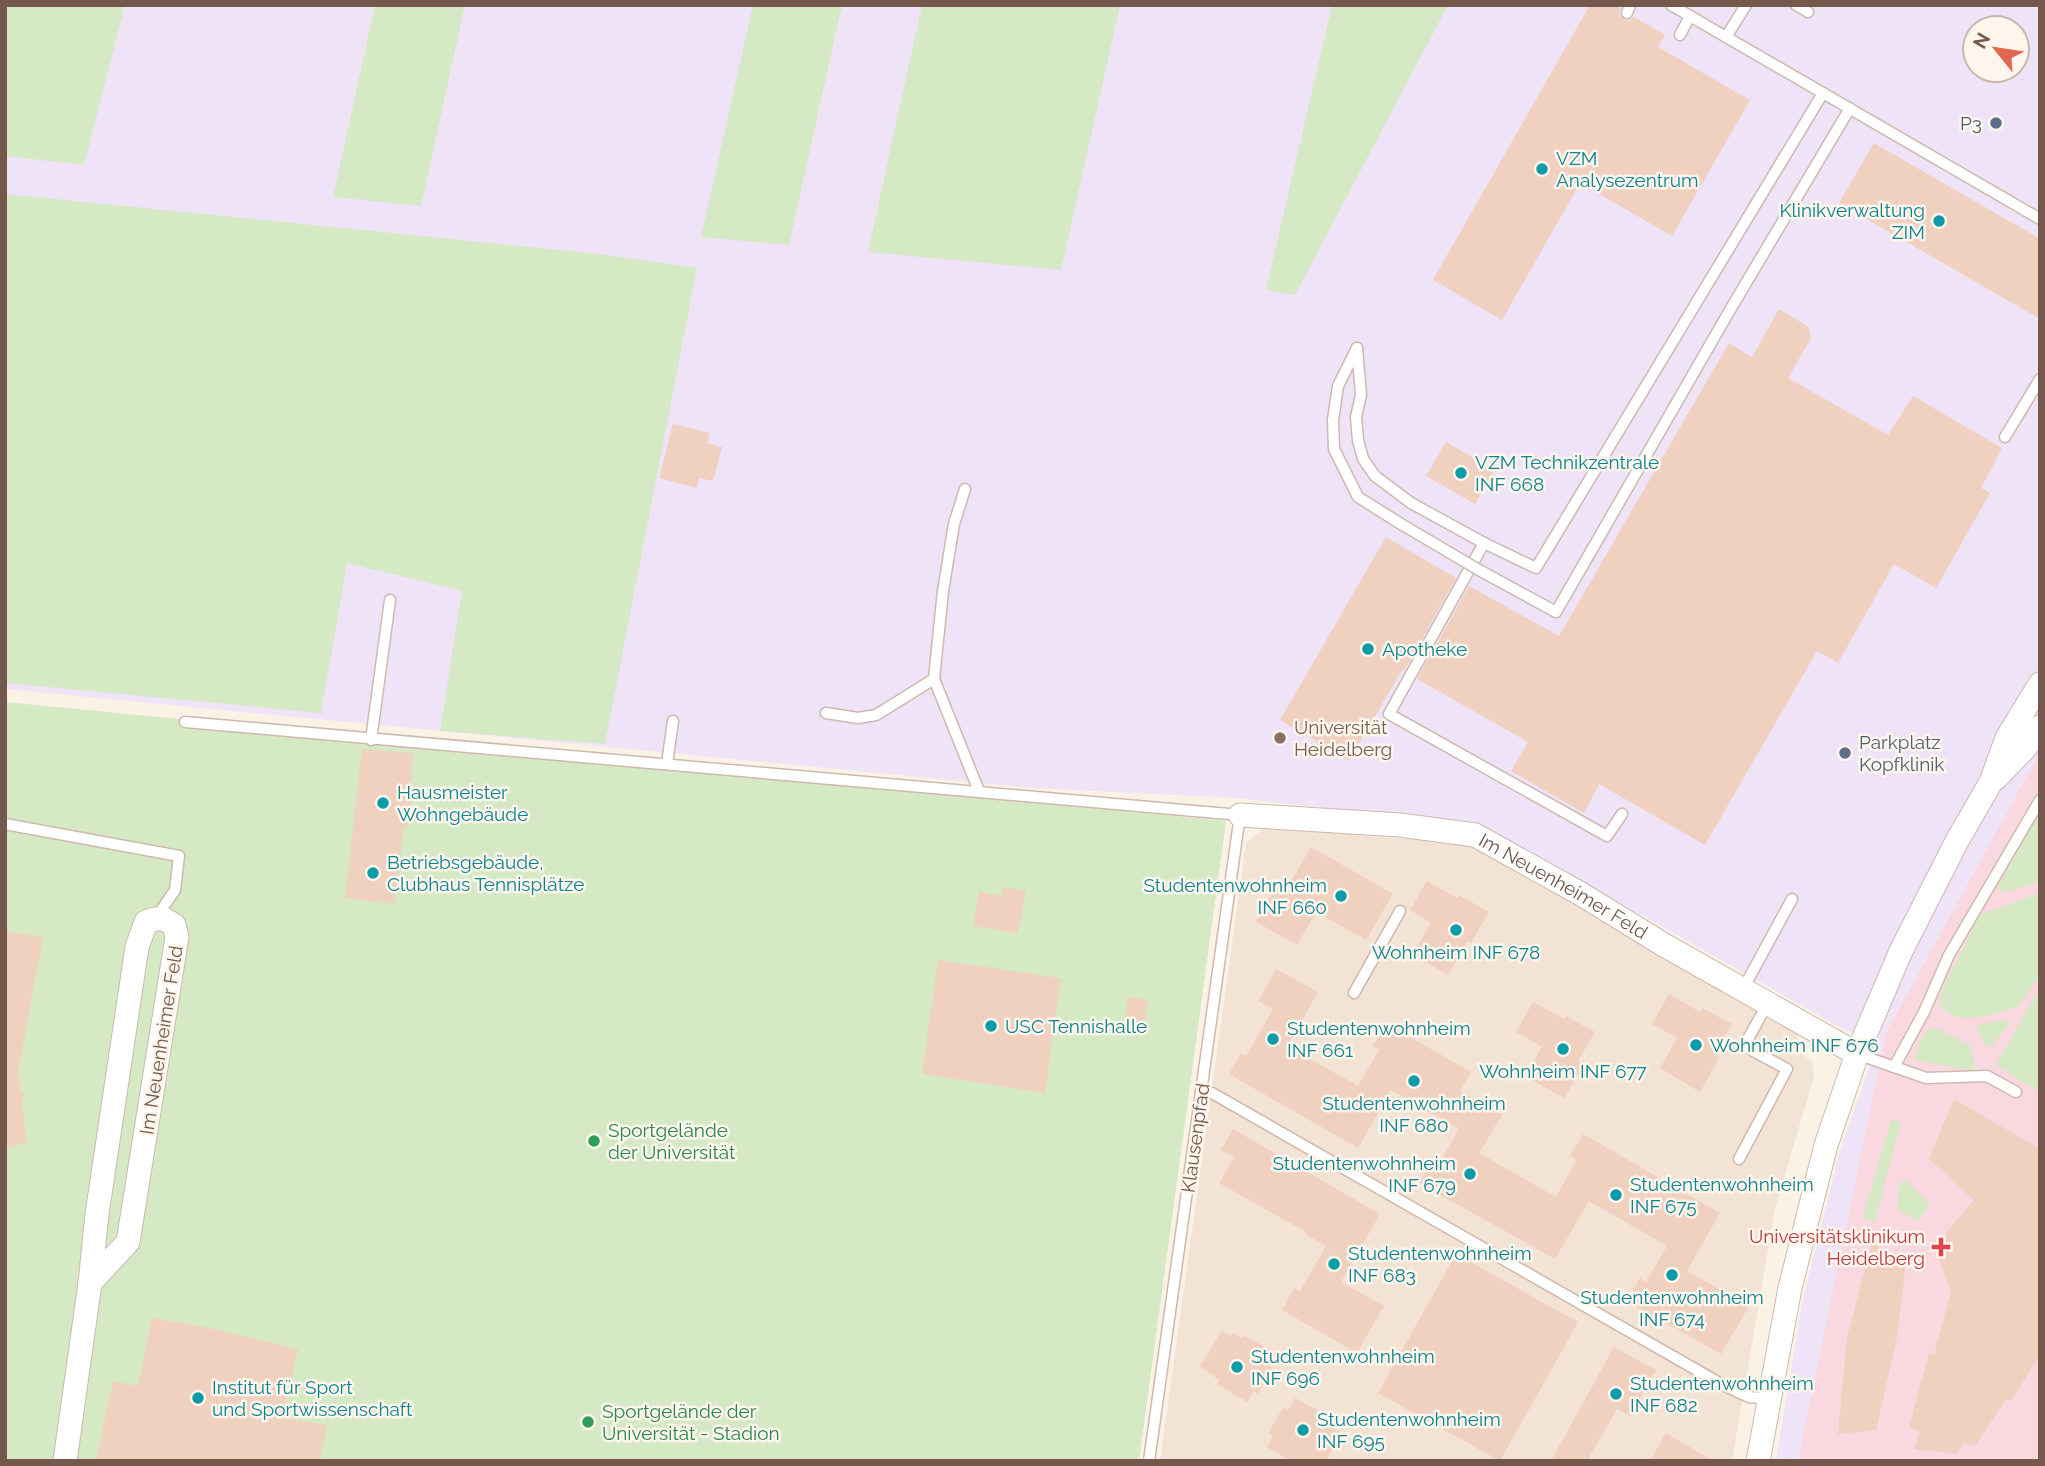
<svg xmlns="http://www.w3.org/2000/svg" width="2045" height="1466" font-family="Raleway,sans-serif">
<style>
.residential{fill:#f3e3d5}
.education{fill:#efe3f8;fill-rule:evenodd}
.medical{fill:#f9d9df}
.green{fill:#d5e9c5}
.building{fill:#f0d0bf}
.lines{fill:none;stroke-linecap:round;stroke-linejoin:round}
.lane-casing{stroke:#cdb9ad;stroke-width:13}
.street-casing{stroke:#cdb9ad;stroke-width:25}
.lane{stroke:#fff;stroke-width:10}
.street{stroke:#fff;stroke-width:23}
.lane-bridge-casing{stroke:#cdb9ad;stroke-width:13;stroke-linecap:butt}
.lane-bridge{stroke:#fff;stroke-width:10}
.service-dot{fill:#5c6f8a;stroke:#fef6ec;stroke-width:2.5}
.culture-dot{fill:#0f9aa8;stroke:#fef6ec;stroke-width:2.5}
.education-dot{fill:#8d6e63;stroke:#fef6ec;stroke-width:2.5}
.leisure-dot{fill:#2e9e5b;stroke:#fef6ec;stroke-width:2.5}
.health-dot{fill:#e0444e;stroke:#fef6ec;stroke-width:2.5}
.labels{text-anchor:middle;stroke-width:5;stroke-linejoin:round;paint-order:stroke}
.service-label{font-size:19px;fill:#4e5e75;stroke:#fef6ec;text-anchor:end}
.culture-label{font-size:19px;fill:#0d838f;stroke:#fef6ec;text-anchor:start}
.education-label{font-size:19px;fill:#785e54;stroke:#fef6ec;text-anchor:start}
.street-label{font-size:19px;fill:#74584c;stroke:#fef6ec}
.leisure-label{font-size:19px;fill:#27864d;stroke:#fef6ec;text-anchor:start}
.health-label{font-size:19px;fill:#be3a42;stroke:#fef6ec;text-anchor:end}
</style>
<rect width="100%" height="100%" fill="#fbf2e6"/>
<path class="residential" d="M1265,827L1468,844L1799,1031L1795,1049L1812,1061L1814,1076L1775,1209L1732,1461H1160L1246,843Z"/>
<path class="education" d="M5,5H2040V1461H1776L1803,1299L1840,1151L1879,1039L1845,1030L1480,824L1233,798L1034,788L5,689ZM1975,28H2017V70H1975Z"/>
<path class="medical" d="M2040,752V1461H1798L1886,1033Z"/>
<g class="green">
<path d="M5,5H125L84,165L5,156Z"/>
<path d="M375,5H465L421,206L333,197Z"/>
<path d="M753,5H842L789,245L701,237Z"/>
<path d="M922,5H1120L1061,270L868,252Z"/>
<path d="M1332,5H1448L1295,295L1266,290Z"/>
<path d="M5,194L600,254L697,268L605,744L440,731L462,591L347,563L321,713L5,683Z"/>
<path d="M5,702L1226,821L1139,1461H5Z"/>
<path d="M2040,808V881L2006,892L1997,889Z"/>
<path d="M2040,893V976L2018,1007C1994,1013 1956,1030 1939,1004L1943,988L1980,915Z"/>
<path d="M2040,988V1092L2001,1069L1997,1063Z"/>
<path d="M2007,1020L2008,1025L1992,1046H1986L1977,1029L1981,1024Z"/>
<path d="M1929,1028L1939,1030L1970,1045L1976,1071L1914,1060L1921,1039Z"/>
<path d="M1891,1120L1901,1123L1874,1223L1863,1217Z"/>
<path d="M1903,1181H1907L1929,1204V1207L1918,1221L1898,1210L1899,1185Z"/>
</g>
<g class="building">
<path d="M1590,5H1614L1620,9L1619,15L1624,20L1629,21L1634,17L1665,35L1658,47L1750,100L1672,236L1580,183L1502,320L1433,280Z"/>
<path d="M1874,143L2040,239V319L1839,203Z"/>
<path d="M1779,309L1809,327L1811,338L1788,378L1888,435L1913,396L2002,448L1981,488L1990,493L1936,588L1894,564L1838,663L1817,651L1705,845L1599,784L1584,813L1511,771L1528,742L1417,679L1469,586L1559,636L1729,343L1752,357Z"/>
<path d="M673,424L710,433L707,443L722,447L713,481L699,478L697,488L659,478Z"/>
<path d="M1446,442L1495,470L1475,504L1426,476Z"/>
<path d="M1386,537L1456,578L1404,671L1402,670L1349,761L1280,720Z"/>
<path d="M362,749L413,753L411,788H413L408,826H404L395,904L345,898Z"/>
<path d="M1311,847L1393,894L1366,940L1316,912L1297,945L1256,922L1274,890L1283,895Z"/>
<path d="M1427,881L1457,898L1459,895L1489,912L1471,943L1467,941L1448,975L1413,954L1431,923L1410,910Z"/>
<path d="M1004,887L1026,891L1018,933L973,926L979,892L1002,896Z"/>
<path d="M5,931L43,937L18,1072L21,1093L24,1094L22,1105L27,1145L16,1143V1147L5,1146Z"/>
<path d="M938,960L1061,978L1045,1093L922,1074Z"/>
<path d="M1276,969L1318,992L1287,1046L1358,1086L1379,1050L1373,1046L1386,1023L1471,1072L1460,1091L1502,1115L1479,1153L1556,1197L1577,1160L1570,1156L1583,1134L1720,1213L1687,1271L1749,1306L1721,1354L1627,1301L1640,1278L1646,1282L1667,1246L1589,1201L1555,1259L1419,1183L1433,1160L1439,1164L1459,1129L1391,1090L1358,1148L1229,1074L1241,1053L1246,1056L1273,1009L1258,1001Z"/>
<path d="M1669,994L1700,1012L1702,1008L1732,1024L1714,1054L1719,1058L1700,1092L1660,1068L1677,1038L1652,1024Z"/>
<path d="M1128,997L1148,1000L1144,1031L1124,1028Z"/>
<path d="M1533,1002L1564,1019L1566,1016L1595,1032L1578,1061L1584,1065L1564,1098L1525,1076L1542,1047L1516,1032Z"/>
<path d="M1954,1099L2040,1149V1355L2011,1401L2006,1399L1975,1446L1963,1443L1957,1454L1914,1449L1920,1431L1909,1428L1929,1353L1934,1355L1951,1291L1934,1247L1974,1200L1929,1159Z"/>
<path d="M1233,1129L1380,1214L1341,1282L1384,1306L1357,1353L1282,1310L1294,1288L1300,1291L1326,1246L1305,1234L1306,1232L1219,1183L1234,1157L1221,1150Z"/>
<path d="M1872,1243L1906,1262L1897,1337L1876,1430L1838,1434L1847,1337Z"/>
<path d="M1456,1254L1578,1322L1500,1461L1378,1393Z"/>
<path d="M152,1318L205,1327L298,1349L282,1418L327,1425L320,1461H96L113,1381L138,1386Z"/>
<path d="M1222,1331L1231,1336L1233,1333L1242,1338L1244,1335L1275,1353L1268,1365L1273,1368L1258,1394L1254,1391L1247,1402L1217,1384L1219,1380L1200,1366Z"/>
<path d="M1614,1347L1656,1370L1630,1416L1617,1409L1587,1461H1551Z"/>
<path d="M1295,1398L1326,1415L1324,1419L1334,1425L1332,1428L1342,1433L1326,1461H1291L1267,1447L1273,1436L1268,1433L1283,1408L1288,1410Z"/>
<path d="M1666,1433L1713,1461H1650Z"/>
</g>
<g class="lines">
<g class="lane-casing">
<g id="lane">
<path d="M1671,5L2040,219"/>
<path d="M1796,5L1808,12"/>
<path d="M1627,13L1630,5"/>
<path d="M1680,35L1690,16"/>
<path d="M1726,37L1746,5"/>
<path d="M1357,348L1361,395L1356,417L1358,440L1363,459L1375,476L1411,503L1484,543L1536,568L1823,93"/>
<path d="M1357,348L1338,386L1333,420L1334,449L1358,497L1401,524"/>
<path d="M2005,437L2040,379"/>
<path d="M965,489L954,524L943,591L934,679L979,791"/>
<path d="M1484,543L1389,714L1607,836L1622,814"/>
<path d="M1479,570L1556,612L1730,310L1850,108"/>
<path d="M826,713L858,718L876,715L934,679"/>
<path d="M185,722L1240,815L1149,1461"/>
<path d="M371,740L390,600"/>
<path d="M667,764L673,721"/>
<path d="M5,824L179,856L175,890L155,919"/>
<path d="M1743,989L1792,899"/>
<path d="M1354,993L1400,911"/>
<path d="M1857,1054L1926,1078L1987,1076L2016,1092"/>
<path d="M1894,1067L1924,1012L1949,955L2040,800"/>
<path d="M1201,1092L1212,1093L1723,1385L1749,1397L1769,1399"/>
<path d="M1739,1159L1787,1069L1744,1046L1768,1003"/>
</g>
</g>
<g class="street-casing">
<g id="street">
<path d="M1996,778L2026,747L2040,727"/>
<path id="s1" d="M1240,815L1400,825L1475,835L1581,894L1664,945L1857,1054"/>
<path d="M155,919H164L174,925L177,937L128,1242L90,1283L97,1214L137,947L146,922Z"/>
<path d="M65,1461L90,1283"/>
<path d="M1758,1461L1790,1288L1826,1145L1857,1054L1901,951L1957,841L1991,782L2007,738L2040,684"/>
</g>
</g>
<use href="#lane" class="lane"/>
<use href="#street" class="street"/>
<g class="lane-bridge-casing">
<path id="lane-bridge" d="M1401,524L1479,570"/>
</g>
<use href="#lane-bridge" class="lane-bridge"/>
</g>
<g class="service-dot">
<circle cx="1996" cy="123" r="7"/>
<circle cx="1845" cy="753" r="7"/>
</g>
<g class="culture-dot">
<circle cx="1542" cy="169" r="7"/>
<circle cx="1939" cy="221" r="7"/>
<circle cx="1461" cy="473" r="7"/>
<circle cx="1368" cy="649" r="7"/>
<circle cx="383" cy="803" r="7"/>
<circle cx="373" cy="873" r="7"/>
<circle cx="1341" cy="896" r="7"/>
<circle cx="1456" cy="930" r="7"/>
<circle cx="991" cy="1026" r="7"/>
<circle cx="1273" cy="1039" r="7"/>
<circle cx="1696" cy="1045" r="7"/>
<circle cx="1563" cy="1049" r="7"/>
<circle cx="1414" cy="1081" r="7"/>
<circle cx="1470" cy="1174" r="7"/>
<circle cx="1616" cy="1195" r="7"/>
<circle cx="1334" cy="1264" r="7"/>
<circle cx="1672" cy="1275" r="7"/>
<circle cx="1237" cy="1367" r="7"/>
<circle cx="1616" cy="1394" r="7"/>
<circle cx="198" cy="1398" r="7"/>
<circle cx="1303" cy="1430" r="7"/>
</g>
<circle class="education-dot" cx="1280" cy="738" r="7"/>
<g class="leisure-dot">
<circle cx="594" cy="1141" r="7"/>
<circle cx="588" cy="1422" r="7"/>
</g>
<path class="health-dot" d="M1937.5 1236.5h7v7h7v7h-7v7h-7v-7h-7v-7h7z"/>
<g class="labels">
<g class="service-label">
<text x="1982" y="130">P3</text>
<text x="1859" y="749" text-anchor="start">Parkplatz<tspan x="1859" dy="22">Kopfklinik</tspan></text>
</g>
<g class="culture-label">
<text x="1556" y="165">VZM<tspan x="1556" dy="22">Analysezentrum</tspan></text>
<text x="1925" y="217" text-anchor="end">Klinikverwaltung<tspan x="1925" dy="22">ZIM</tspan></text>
<text x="1475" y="469">VZM Technikzentrale<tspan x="1475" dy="22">INF 668</tspan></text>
<text x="1382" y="656">Apotheke</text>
<text x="397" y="799">Hausmeister<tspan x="397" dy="22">Wohngebäude</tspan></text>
<text x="387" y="869">Betriebsgebäude,<tspan x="387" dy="22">Clubhaus Tennisplätze</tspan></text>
<text x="1327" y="892" text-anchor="end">Studentenwohnheim<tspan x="1327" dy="22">INF 660</tspan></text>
<text x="1456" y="959" text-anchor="middle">Wohnheim INF 678</text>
<text x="1005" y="1033">USC Tennishalle</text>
<text x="1287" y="1035">Studentenwohnheim<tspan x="1287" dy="22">INF 661</tspan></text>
<text x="1710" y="1052">Wohnheim INF 676</text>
<text x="1563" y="1078" text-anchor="middle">Wohnheim INF 677</text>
<text x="1414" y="1110" text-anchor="middle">Studentenwohnheim<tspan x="1414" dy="22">INF 680</tspan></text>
<text x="1456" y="1170" text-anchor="end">Studentenwohnheim<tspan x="1456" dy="22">INF 679</tspan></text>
<text x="1630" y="1191">Studentenwohnheim<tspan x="1630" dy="22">INF 675</tspan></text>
<text x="1348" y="1260">Studentenwohnheim<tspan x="1348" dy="22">INF 683</tspan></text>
<text x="1672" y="1304" text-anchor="middle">Studentenwohnheim<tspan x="1672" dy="22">INF 674</tspan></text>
<text x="1251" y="1363">Studentenwohnheim<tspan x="1251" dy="22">INF 696</tspan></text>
<text x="1630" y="1390">Studentenwohnheim<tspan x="1630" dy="22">INF 682</tspan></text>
<text x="212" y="1394">Institut für Sport<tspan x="212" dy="22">und Sportwissenschaft</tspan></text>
<text x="1317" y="1426">Studentenwohnheim<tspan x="1317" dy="22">INF 695</tspan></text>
</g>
<g class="education-label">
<text x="1294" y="734">Universität<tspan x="1294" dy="22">Heidelberg</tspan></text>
</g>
<g class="street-label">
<text dy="7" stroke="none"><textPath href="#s1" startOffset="338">Im Neuenheimer Feld</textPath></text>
<text transform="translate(161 1040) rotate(-81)" y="7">Im Neuenheimer Feld</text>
<text transform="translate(1195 1138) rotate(-82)" y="7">Klausenpfad</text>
</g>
<g class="leisure-label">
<text x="608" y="1137">Sportgelände<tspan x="608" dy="22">der Universität</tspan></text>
<text x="602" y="1418">Sportgelände der<tspan x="602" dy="22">Universität - Stadion</tspan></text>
</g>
<g class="health-label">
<text x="1925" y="1243">Universitätsklinikum<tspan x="1925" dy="22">Heidelberg</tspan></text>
</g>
</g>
<rect width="2045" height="1466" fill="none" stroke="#74584c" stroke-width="14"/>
<g transform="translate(1996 49) rotate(300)"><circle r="33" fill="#fef6ec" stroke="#c7b7ac" stroke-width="2"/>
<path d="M0-5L12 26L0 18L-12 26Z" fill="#e16850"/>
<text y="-10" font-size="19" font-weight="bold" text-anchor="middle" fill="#74584c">N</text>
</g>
</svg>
